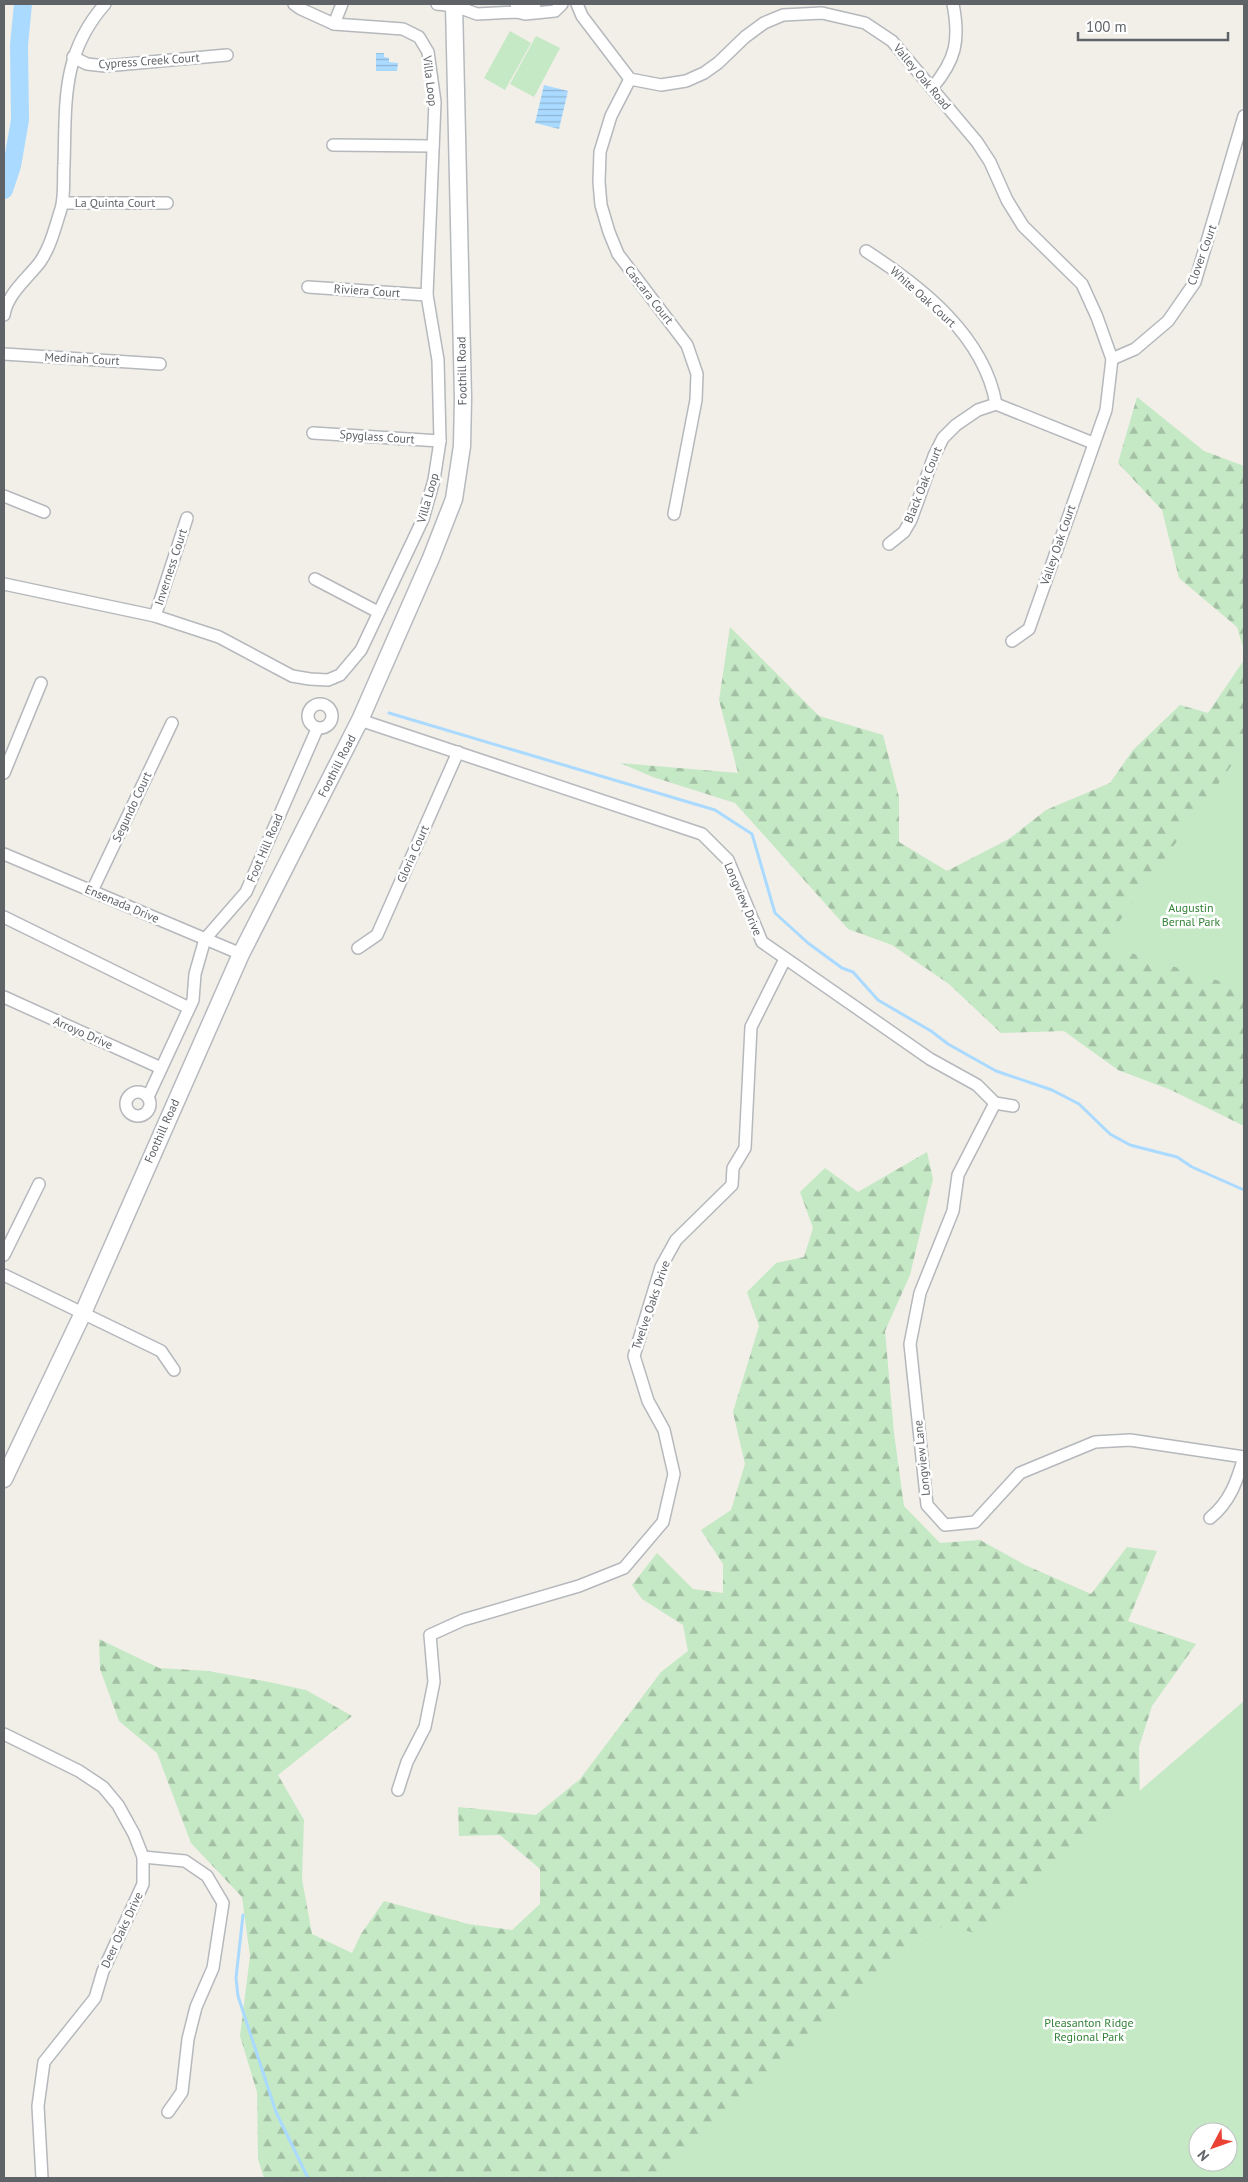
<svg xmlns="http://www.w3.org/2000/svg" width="1248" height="2182" font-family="'PT Sans',sans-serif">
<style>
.forest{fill:url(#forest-firs);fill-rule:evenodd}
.park{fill:#c5e8c5;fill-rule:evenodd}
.water{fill:url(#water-rules)}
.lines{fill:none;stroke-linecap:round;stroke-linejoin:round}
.stream{stroke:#aadaff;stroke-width:3}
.river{stroke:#aadaff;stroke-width:18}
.street-tunnel{stroke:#ccccc8;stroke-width:11;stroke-dasharray:11 5.5;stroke-linecap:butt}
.street-casing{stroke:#b5b8bc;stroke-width:14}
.secondary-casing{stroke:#b6babf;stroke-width:19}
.street{stroke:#fff;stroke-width:11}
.secondary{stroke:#fff;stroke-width:16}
.labels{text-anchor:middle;stroke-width:5;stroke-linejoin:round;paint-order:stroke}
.street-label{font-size:12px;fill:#5f6368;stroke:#fff}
.park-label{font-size:12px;fill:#348238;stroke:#fff}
</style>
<defs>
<pattern id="forest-firs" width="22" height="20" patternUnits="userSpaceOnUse" patternTransform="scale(1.25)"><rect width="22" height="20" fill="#c5e8c5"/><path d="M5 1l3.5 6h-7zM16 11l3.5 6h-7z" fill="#a3c0a4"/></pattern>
<pattern id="water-rules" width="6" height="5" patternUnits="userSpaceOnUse" patternTransform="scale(1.25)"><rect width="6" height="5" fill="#aadaff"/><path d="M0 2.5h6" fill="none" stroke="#8eb4d2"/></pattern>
</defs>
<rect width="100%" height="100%" fill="#f1efe8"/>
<g class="forest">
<path d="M1137,397L1204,451L1244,466V650L1237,627L1179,578L1162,510L1118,463Z"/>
<path d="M730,627L819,716L883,735L899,797V842L947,871L1009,839L1046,810L1110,783L1133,750L1180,705L1208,713L1244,660V1126L1171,1090L1118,1070L1064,1031L1001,1033L949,984L892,945L848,929L735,803L653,777L620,763L738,773L719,700Z"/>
<path d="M927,1152L933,1179L910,1275L885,1331L894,1433L904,1506L940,1543L980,1540L1025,1565L1091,1594L1127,1547L1157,1551L1128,1621L1196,1644L1152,1706L1139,1747L1140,1815L1244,2178H264L258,2159L257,2092L240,2036L250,1956L242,1897L191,1843L157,1753L119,1721L100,1669L99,1639L159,1668L208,1671L269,1682L306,1690L352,1716L278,1775L304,1820L302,1879L312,1934L352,1953L361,1934L384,1901L468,1924L512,1930L540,1904V1869L500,1835L459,1836L458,1807L536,1815L580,1779L661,1672L688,1651L683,1625L642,1599L632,1585L657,1553L693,1589L723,1593V1564L701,1530L731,1510L745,1464L733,1412L759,1326L747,1292L776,1263L804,1257L813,1228L800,1192L825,1168L858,1192ZM1198,2132H1228V2162H1198Z"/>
</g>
<g class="park">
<path d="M510,31L531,43L505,90L484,78Z"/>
<path d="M536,36L560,48L534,97L510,84Z"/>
<path d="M1244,748V989L1103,944Z"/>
<path d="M1244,1701V2178H652L945,1924L974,1933ZM1198,2132H1228V2162H1198Z"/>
</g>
<g class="water">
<path d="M376,53H384V57L389,58V62L398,63L397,71H376Z"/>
<path d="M544,85L568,91L559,129L535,123Z"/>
</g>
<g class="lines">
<g class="stream">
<path d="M389,713L715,810L752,834L775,913L808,943L842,968L853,972L878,1000L931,1031L948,1044L996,1071L1052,1090L1079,1104L1110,1134L1130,1145L1177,1157L1192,1167L1244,1190"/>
<path d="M243,1915L236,1978L238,1996L276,2112L308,2178"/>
</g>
<path class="river" d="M4,190L12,166L20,120L19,45L23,4"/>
<path class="street-tunnel" d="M535,4H545"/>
<g class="street-casing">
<g id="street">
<path d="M437,4L455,6L477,14L517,12L525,14L555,11L562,4"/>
<path d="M516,4H535"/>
<path d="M577,4L582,16L630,79L661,85L686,81L704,73L718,63L745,37L764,23L783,15L822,13L865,23L892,41L977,142L990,162L1007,200L1023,226L1082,284L1097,317L1112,359L1106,410L1029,629L1012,641"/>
<path d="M334,24L342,4"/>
<path d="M73,57L87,64L105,66L227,55"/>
<path d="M630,79L611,116L600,152L599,182L601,205L609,232L618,254L687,345L697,374L696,400L674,514"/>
<path d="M932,88C956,60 960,40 953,4"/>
<path d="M333,145L433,146"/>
<path d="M63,203H167"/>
<path d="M866,251C922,287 984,336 996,404"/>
<path d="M308,287L427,295"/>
<path d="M4,315C7,294 28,278 40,262C51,246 55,227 61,209C65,195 63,179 64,164C66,102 61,54 105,4"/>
<path d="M4,354L160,364"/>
<path d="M1112,359L1135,349L1168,321L1195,282L1244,116"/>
<path d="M313,433L440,441"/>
<path d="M4,496L44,512"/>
<path d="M889,544L904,532L911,520L934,456L943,438L956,425L978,410L996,404L1093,443"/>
<path d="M315,579L378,612"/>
<path d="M4,584L155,616L219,637L292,676L310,679L328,680L340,675L361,650L423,519L434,480L440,441L438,360L427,295L435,102L428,52L419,37L403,29L334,24L301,9L294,4"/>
<path d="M155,616L187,518"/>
<circle cx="320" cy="716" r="12"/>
<path d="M360,720L702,834L728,860L762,942L930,1059L977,1085L995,1103L1013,1106"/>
<path d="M4,773L41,683"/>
<path d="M4,854L241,954"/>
<path d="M92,891L172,723"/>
<path d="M4,917L189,1008"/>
<path d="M358,948L377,935L458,752"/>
<path d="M4,997L161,1068"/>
<circle cx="138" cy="1104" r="12"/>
<path d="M148,1097L193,1000L195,974L205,939L246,892L317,729"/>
<path d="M995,1103L958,1175L953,1211L920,1293L910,1344L927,1505L945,1525L975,1522L1020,1473L1095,1442L1130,1440L1244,1457C1237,1481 1230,1502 1210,1518"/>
<path d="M4,1255L39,1184"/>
<path d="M4,1275L161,1351L174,1370"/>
<path d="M4,1734L79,1771L103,1787L118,1805L134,1834L143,1857V1884L103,1971L95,1998L44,2062L38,2106L42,2178"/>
<path d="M398,1790L407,1762L425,1727L434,1682L430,1635L463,1620L579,1586L624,1568L663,1522L674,1474L664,1430L648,1401L634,1356L661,1267L676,1240L732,1185L733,1168L745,1148L751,1027L785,959"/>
<path d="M143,1857L185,1861L207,1876L223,1903L213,1968L196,2007L188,2039L182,2092L168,2112"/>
</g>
</g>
<g class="secondary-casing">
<path id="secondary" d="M4,1479L83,1313L241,954L360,720L431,558L454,499L462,446L463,398L454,4"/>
</g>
<use href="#street" class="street"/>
<use href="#secondary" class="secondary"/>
</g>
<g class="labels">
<g class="street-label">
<text transform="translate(149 61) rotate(-4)" y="4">Cypress Creek Court</text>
<text transform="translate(922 77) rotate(50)" y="4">Valley Oak Road</text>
<text transform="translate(430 81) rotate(83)" y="4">Villa Loop</text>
<text x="115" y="207">La Quinta Court</text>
<text transform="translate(1202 255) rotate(-70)" y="4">Clover Court</text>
<text transform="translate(367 291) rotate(4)" y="4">Riviera Court</text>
<text transform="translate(649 295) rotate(52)" y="4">Cascara Court</text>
<text transform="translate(923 297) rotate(42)" y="4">White Oak Court</text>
<text transform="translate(82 359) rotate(3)" y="4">Medinah Court</text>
<text transform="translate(462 371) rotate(-91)" y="4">Foothill Road</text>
<text transform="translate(377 437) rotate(4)" y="4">Spyglass Court</text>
<text transform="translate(923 485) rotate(-68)" y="4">Black Oak Court</text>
<text transform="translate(428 498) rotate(-74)" y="4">Villa Loop</text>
<text transform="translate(1058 545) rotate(-71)" y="4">Valley Oak Court</text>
<text transform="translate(171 567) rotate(-72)" y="4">Inverness Court</text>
<text transform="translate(337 766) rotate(-63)" y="4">Foothill Road</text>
<text transform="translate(132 807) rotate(-65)" y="4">Segundo Court</text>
<text transform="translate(265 848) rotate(-67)" y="4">Foot Hill Road</text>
<text transform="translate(413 854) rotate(-66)" y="4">Gloria Court</text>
<text transform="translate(743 899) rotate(67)" y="4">Longview Drive</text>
<text transform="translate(122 904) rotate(23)" y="4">Ensenada Drive</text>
<text transform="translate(83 1033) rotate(24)" y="4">Arroyo Drive</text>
<text transform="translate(162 1131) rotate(-66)" y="4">Foothill Road</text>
<text transform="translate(651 1305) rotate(-71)" y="4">Twelve Oaks Drive</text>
<text transform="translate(922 1458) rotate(-96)" y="4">Longview Lane</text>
<text transform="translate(122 1930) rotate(-65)" y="4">Deer Oaks Drive</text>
</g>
<g class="park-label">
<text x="1191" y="912">Augustin<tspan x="1191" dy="14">Bernal Park</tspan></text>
<text x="1089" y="2027">Pleasanton Ridge<tspan x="1089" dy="14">Regional Park</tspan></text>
</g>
</g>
<rect width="1248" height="2182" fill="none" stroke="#5f6368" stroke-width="10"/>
<g transform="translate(1213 2147) rotate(229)"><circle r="24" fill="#ffffff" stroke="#bfc1c3"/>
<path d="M0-4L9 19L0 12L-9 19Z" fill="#ea4335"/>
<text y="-8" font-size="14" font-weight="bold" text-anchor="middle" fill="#5f6368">N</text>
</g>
<path d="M1078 32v8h150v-8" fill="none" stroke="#5f6368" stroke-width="2.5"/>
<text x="1086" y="32" font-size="15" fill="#5f6368" stroke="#ffffff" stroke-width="4" paint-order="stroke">100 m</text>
</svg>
